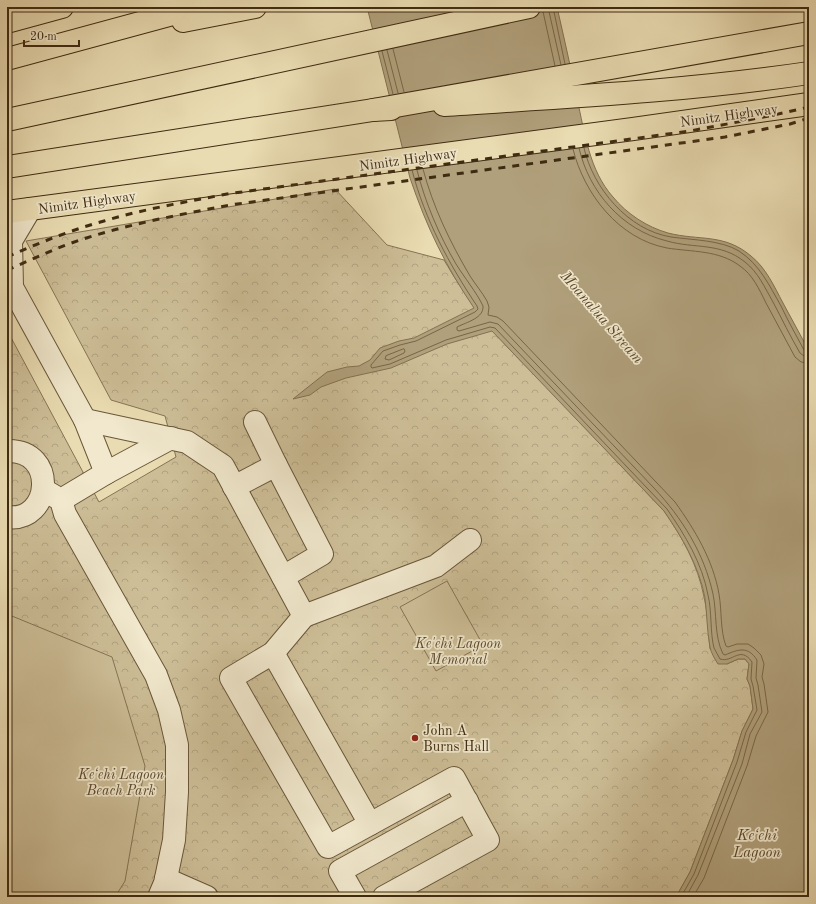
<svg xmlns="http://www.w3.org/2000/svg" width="816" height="904" font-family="'Old Standard TT',serif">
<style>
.park{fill:url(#park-crowns);stroke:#867454}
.pitch{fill:#cdbe97;stroke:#867454}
.water{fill:#b0a07b;stroke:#837151}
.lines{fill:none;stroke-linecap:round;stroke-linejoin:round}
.shore{stroke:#786646;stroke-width:1}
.minor-casing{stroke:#6a5739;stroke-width:24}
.major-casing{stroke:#3f2b11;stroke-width:24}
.highway-casing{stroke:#3f2b11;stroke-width:24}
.minor{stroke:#f1e8cd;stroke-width:22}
.major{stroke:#eadcb2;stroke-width:22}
.highway{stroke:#eadcb2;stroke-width:22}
.rail{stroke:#3f2b11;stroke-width:3;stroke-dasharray:7 7;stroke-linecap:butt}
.poi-dot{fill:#8f2418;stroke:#f1e8cd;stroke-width:1.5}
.labels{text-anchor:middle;stroke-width:3.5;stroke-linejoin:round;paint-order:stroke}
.street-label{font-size:14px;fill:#3f2b11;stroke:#f1e8cd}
.park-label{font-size:14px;font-style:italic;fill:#5b482c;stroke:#f1e8cd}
.poi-label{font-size:14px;fill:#3f2b11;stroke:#f1e8cd;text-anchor:start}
.water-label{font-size:15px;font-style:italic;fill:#5b482c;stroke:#f1e8cd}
</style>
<defs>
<pattern id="park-crowns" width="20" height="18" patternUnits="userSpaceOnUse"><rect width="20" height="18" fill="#cdbe97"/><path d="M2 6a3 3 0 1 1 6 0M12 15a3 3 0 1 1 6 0" fill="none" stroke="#b1a381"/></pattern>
</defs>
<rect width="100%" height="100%" fill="#eadcb2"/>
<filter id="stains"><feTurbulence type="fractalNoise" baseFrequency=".005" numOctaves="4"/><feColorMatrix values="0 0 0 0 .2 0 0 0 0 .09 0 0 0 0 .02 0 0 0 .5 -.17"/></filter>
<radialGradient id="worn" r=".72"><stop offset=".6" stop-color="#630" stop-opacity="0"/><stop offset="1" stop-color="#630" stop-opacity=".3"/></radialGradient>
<path class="park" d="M335,189L387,245L444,260C467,300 497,339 531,371L664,511C682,537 698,565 704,597C708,614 708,631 710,649L727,664L738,659H745L749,664L747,679L750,686L753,709L742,731L733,760L690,872L676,897H7V330L99,502L176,457L165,416L111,400L26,241Z"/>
<g class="pitch">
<path d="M447,581L483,645L436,671L400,607Z"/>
<path d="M7,614L112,657L145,766L125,881L115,897H7Z"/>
</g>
<path class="water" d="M367,7H557C564,38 571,68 577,99C585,133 589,170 613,197C627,214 647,227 668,233C699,241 724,233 751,256C766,268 774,286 783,303C792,319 800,335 809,351V897H676L690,872L733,760L742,731L753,709L750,686L747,679L749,664L745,659H738L727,664H718C715,659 711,653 710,647C707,631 707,614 705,598C699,566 682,537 664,511L492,331L447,344L391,368L346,378L321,387L310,395L293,399L327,372L347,367L359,366L370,360L380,348L399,341L414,338L474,308C445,265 427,228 410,178Z"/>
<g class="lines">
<g class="shore">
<path d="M542,7L555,66"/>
<path d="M548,7L561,65"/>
<path d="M553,7L565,64"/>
<path d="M393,49L404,92"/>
<path d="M387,50L398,93"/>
<path d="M382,51L393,94"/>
<path d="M579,148C589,192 622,230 667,241C695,249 720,242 745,262C758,272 765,288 773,302C782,319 790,336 800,353L804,356L809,357"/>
<path d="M584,148C593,188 628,230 671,237C692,240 721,240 739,251C760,265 769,285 781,306C788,321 796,335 804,350L809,352"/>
<path d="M573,149C584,194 619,239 667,248C692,252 719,250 740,266C753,275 759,289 766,303C776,321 785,339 795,357L801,362L809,363"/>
<path d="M423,169C433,207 450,242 470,276C475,284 482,292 487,301L489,307L488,315L497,317L503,321L675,502C695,530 713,560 719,594C722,611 720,630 726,646L728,647L737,644H748L754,648L761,655L764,664L762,677L764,684L768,712L756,736L747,766L704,878L693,897"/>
<path d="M412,170C425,220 449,264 477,306L478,309L475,312L416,341L400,345L383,351L371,365V367L372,368L390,364L446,340L490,327L495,328L667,509C685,535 702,563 708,595C712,611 710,633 714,648C716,652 718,655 720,659C733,663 740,645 752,662L751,679L753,686L757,710L746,732L737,762L694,874L681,897"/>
<path d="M417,170C425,202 439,235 456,264C464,277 477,293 483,306C484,318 467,322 457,327V330L459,331L490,322L498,324L654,488C682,518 704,553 713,594C717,613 714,636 723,654L725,655C739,649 748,646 757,660L756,678L758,685L762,712L750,734L742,764L698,875L686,897"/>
<path d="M404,349L405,351L404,353L389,360L385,359L386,356Z"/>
</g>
<g class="minor-casing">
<g id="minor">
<path d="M7,278L85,420L106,473L171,438"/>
<path d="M12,286L11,241L30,209"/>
<path d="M85,420L187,442L223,466L304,616L436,566L470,540"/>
<path d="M255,422L276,465"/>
<path d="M7,451C58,449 52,523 7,517"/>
<path d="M234,487L276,465L322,554L283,577"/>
<path d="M44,490L61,500L65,514L156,675L169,710L177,745V792L174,840L165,883L159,897"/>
<path d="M61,500L106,473"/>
<path d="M304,616L273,653L231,678L328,847L454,778L488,840L384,897"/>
<path d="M273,653L370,824"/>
<path d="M166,879L207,897"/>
<path d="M355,897L340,871L467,801"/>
</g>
</g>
<g class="major-casing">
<g id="major">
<path d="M444,105C566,97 688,91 809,73"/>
<path d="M7,167L373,110L391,109"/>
<path d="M7,212L633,129L809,104"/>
</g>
</g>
<g class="highway-casing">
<g id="highway">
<path d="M183,21L255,7"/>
<path d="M7,22L62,7"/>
<path d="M7,59L199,7"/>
<path d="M373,110L809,33"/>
<path d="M7,120L529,7"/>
</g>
</g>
<use href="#minor" class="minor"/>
<use href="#major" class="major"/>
<use href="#highway" class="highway"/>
<g class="rail">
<path d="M7,257C39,243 71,230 104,221C144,209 186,202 227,194L690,131L774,115L809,107"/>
<path d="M7,270C24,263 41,255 58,248C112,227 173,216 230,205L725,137L790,124L809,118"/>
</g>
</g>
<circle class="poi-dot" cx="415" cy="738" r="4"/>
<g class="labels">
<g class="street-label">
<text transform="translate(729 115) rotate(-8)" y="5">Nimitz Highway</text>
<text transform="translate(408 159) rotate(-8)" y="5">Nimitz Highway</text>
<text transform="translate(87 202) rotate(-8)" y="5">Nimitz Highway</text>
</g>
<g class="park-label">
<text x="458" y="648">Ke'ehi Lagoon<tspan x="458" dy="16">Memorial</tspan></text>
<text x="121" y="779">Keʻehi Lagoon<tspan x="121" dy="16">Beach Park</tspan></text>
</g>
<g class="poi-label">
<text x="423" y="735">John A<tspan x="423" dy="16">Burns Hall</tspan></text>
</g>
<g class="water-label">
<text transform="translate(602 317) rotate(49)" y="5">Moanalua Stream</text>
<text x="757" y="840">Keʻehi<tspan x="757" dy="17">Lagoon</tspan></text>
</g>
</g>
<rect width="816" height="904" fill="none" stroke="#eadcb2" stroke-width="24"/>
<rect x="8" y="8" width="800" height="888" fill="none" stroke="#3f2b11" stroke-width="2"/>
<rect x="12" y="12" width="792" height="880" fill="none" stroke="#3f2b11"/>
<path d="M24 40v6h55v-6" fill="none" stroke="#3f2b11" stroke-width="2"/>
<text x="30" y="40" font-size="12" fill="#3f2b11" stroke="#f1e8cd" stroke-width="3" paint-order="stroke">20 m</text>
<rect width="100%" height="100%" filter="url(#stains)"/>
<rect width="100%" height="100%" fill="url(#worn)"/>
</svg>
